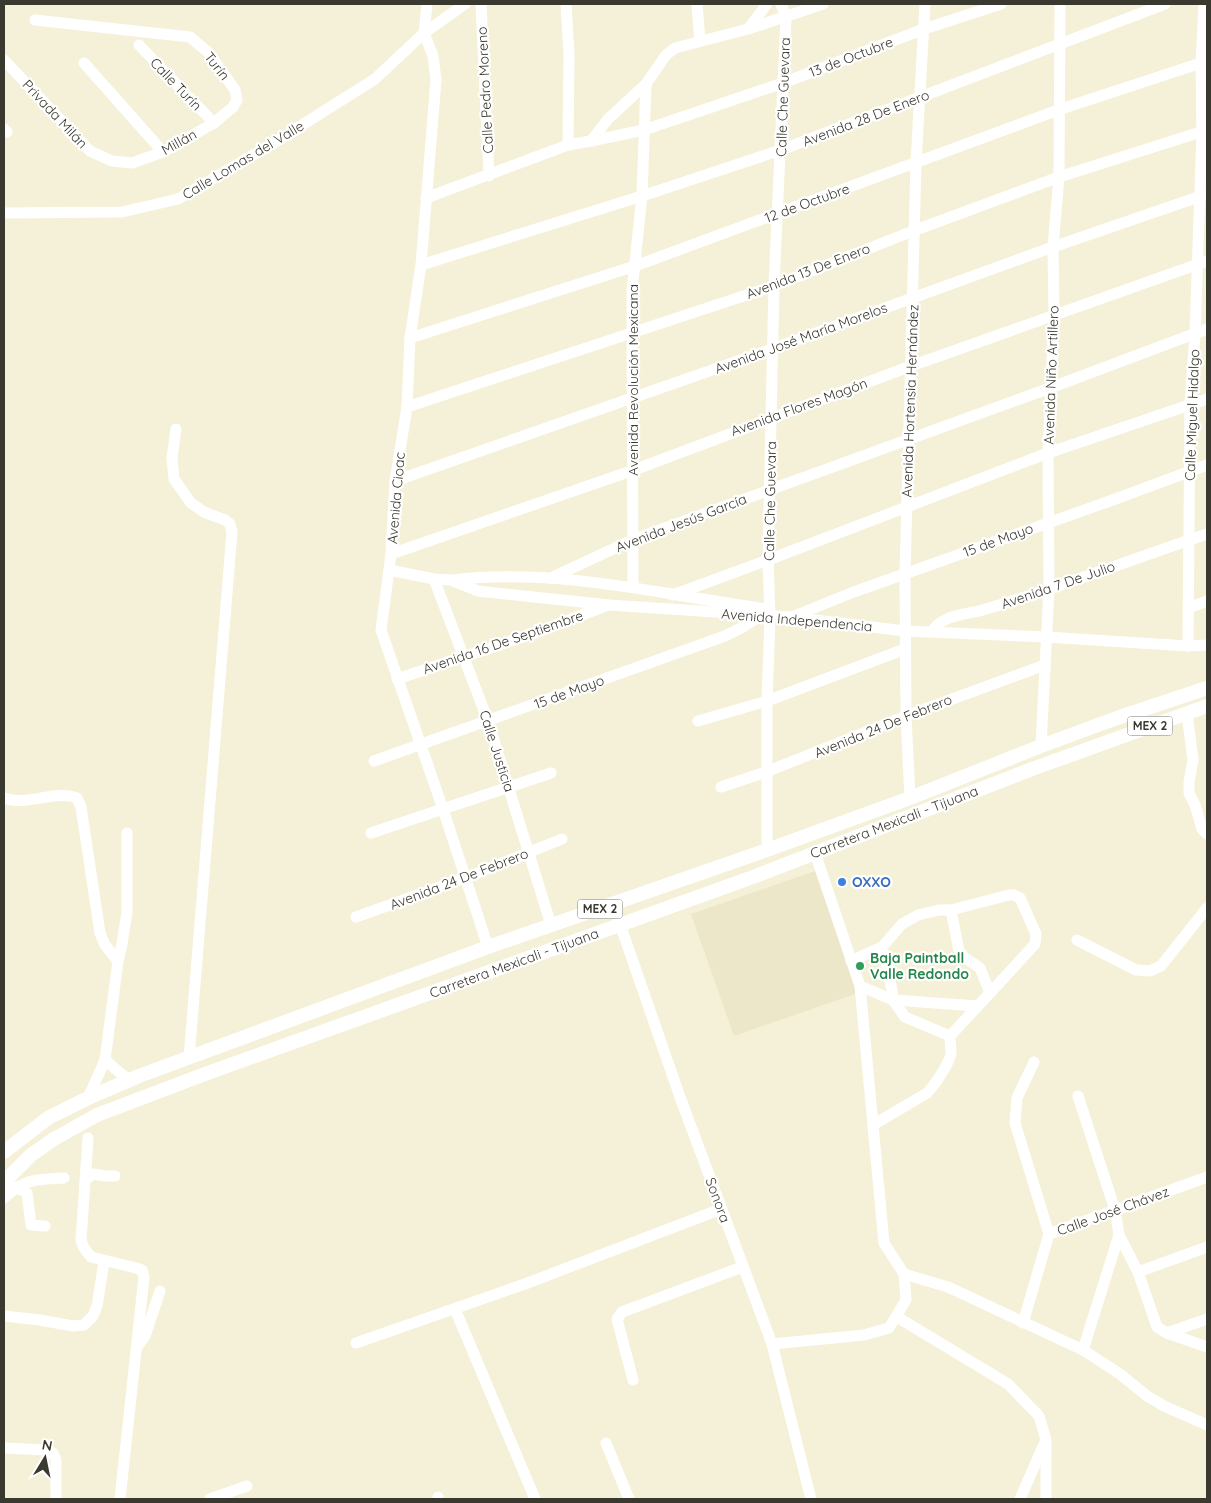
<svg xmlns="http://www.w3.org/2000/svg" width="1211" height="1503" font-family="Quicksand,sans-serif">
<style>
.built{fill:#ece7c8}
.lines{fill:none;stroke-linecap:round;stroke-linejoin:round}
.minor{stroke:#fff;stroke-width:11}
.major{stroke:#fff;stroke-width:14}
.shop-dot{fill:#3f7fe0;stroke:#fff;stroke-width:2}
.leisure-dot{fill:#2e9e5b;stroke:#fff;stroke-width:2}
.labels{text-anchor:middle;stroke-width:4.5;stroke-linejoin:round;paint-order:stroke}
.shield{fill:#fff;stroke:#75746d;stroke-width:1}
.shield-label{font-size:12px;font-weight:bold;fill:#3a392f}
.street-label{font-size:14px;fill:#3a392f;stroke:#fff}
.shop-label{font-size:14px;font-weight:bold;fill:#366cbe;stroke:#fff;text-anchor:start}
.leisure-label{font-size:14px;font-weight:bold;fill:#27864d;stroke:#fff;text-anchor:start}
</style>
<rect width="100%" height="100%" fill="#f5f1d9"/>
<path class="built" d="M815,871L858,993L734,1036L691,914Z"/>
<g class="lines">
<g class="minor">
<path d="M427,4L424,33L433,56L436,80L421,265L410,338L407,407L395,481L391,554L381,630L443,809L488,947"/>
<path d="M481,4L489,176"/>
<path d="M566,4L569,54L568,145"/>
<path d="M697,4L700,41"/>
<path d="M748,29L767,4"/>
<path d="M139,45L214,123"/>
<path d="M4,60L90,151L112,161L132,163L163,152L214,123L233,107L237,100L235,90L209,53L190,37L35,20"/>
<path d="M84,63L163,152"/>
<path d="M4,129L7,132"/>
<path d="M591,141L644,130L783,83L924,29L1001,4"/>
<path d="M426,198L568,145L591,141L608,119L646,84L666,55L675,48L748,29L823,4"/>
<path d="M4,213L122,212L178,199L272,144L375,79L424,33L465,4"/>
<path d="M421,265L642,196L781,150L1165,4"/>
<path d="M410,338L635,266L1061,109L1201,63"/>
<path d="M407,407L774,286L913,231L1059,177L1207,130"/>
<path d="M176,429L172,458L174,479L191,503L204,512L225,520L230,524L232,532L189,1058"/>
<path d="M395,481L772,349L1053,247L1207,194"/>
<path d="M391,554L634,470L911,366L1207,261"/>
<path d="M389,570L434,579L450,580L478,591L609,605L790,617L905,631L1046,637L1188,646L1207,645"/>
<path d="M551,578L632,540L1050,388L1207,329"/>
<path d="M434,579L488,721L551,925"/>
<path d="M452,580C525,571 600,582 672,594C705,600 737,604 770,610"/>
<path d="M633,587L632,290L642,196L646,84"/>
<path d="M673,595L768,560L1048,453L1207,399"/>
<path d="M1188,608L1207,601"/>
<path d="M792,617L851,593L1110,501L1207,465"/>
<path d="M932,632C941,614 968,615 986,609C1061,587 1133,559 1207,534"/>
<path d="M1188,646L1190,405L1195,333L1202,132L1201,63L1204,4"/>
<path d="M397,679L535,633L608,605"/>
<path d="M1187,714L1193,760L1189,782V793L1195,805L1202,829L1207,834"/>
<path d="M698,721L767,701L905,649"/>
<path d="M1041,746L1049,589L1048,453L1054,315L1053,247L1059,177L1060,4"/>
<path d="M374,761L725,636L741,628L760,616"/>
<path d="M721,787L766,772L906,716L1045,665"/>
<path d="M4,798C28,807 55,789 77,798L81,807L100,933L105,945L118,961"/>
<path d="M910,798L906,716L905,574L916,163L925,4"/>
<path d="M371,833L551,773"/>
<path d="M767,850V701L770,617L768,560L771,418L774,286L786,17L781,4"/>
<path d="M613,904L680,1097L772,1344L811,1499"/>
<path d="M356,917L465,878L562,839"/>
<path d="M1077,940L1136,970L1150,971L1161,966L1207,908"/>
<path d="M882,947L892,990L893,1000L977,1006"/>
<path d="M851,961L882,947L902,924L918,915L939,910H951L1009,895H1014L1020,898L1036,934L1035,944L990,993"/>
<path d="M860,986L893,1000L905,1017L950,1036"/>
<path d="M105,1060L125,1077L132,1079"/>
<path d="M1034,1062L1017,1098L1015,1123L1049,1234"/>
<path d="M1078,1096L1115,1210L1119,1235L1138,1272L1157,1327L1167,1333L1207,1347"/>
<path d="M88,1098L105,1060L118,961L122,944L127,912V833"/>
<path d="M873,1125L927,1093C934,1086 950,1063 951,1053C951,1048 950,1042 950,1036L990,993L980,968L964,957L959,951L951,910"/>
<path d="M88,1138L81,1240L84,1248L91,1257L136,1268L142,1270L144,1277L120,1499"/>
<path d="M85,1180L93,1174L105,1176H115"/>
<path d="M16,1187L27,1193L31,1225L45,1226"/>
<path d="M4,1198C25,1178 36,1180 64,1178"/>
<path d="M1049,1234L1207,1177"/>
<path d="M1138,1272L1207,1247"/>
<path d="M904,1274L948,1287L1083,1350L1120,1374L1147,1396L1164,1406L1207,1425"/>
<path d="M455,1309L535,1499"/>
<path d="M4,1316L40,1320L73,1326L84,1325L93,1316L97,1306L104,1262"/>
<path d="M897,1317L1008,1384L1039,1416L1046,1440V1499"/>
<path d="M1023,1323L1049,1234"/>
<path d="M1167,1333L1207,1319"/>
<path d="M356,1343L525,1284L721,1209"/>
<path d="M772,1344L864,1335L889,1328L906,1300L904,1274L884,1243L860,986L815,853"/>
<path d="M137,1347L145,1336L160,1291"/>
<path d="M1083,1350L1119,1235"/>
<path d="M633,1380L617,1319L622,1312L742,1267"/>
<path d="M606,1443L629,1499"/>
<path d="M4,1448L46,1450L53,1453L56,1460V1499"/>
<path d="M438,1497V1499"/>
<path d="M210,1499L247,1486"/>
<path d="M1020,1499L1044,1444"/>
</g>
<g class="major">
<path d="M4,1152L48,1118L88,1098L139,1076L488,947L767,850L910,798L1041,746L1117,718L1207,688"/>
<path d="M4,1182L31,1155L54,1139L97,1115L205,1074L753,877L1032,769L1207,706"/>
</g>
</g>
<circle class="shop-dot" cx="842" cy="882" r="5"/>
<circle class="leisure-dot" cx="860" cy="966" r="5"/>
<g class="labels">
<g class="shield">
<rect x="1127.5" y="716.5" width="45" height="19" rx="4"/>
<rect x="577.5" y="899.5" width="45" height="19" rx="4"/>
</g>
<g class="shield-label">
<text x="1150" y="730">MEX 2</text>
<text x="600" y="913">MEX 2</text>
</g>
<g class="street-label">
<text transform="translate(851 57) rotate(-21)" y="5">13 de Octubre</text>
<text transform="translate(217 66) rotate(52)" y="5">Turín</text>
<text transform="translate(176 84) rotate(46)" y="5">Calle Turín</text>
<text transform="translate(485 90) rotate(-93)" y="5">Calle Pedro Moreno</text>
<text transform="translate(783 97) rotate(-88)" y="5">Calle Che Guevara</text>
<text transform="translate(55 114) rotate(47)" y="5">Privada Milán</text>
<text transform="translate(866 118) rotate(-21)" y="5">Avenida 28 De Enero</text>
<text transform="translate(179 142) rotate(-29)" y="5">Millán</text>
<text transform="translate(243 160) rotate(-31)" y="5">Calle Lomas del Valle</text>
<text transform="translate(807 203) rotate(-20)" y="5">12 de Octubre</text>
<text transform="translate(808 271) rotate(-21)" y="5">Avenida 13 De Enero</text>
<text transform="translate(801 338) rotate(-20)" y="5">Avenida José María Morelos</text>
<text transform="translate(1051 375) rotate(-88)" y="5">Avenida Niño Artillero</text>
<text transform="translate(633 380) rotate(-90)" y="5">Avenida Revolución Mexicana</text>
<text transform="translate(910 401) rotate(-88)" y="5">Avenida Hortensia Hernández</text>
<text transform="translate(799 407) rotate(-20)" y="5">Avenida Flores Magón</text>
<text transform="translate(1192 415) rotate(-88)" y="5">Calle Miguel Hidalgo</text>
<text transform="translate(396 498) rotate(-85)" y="5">Avenida Cioac</text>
<text transform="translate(770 501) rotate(-89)" y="5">Calle Che Guevara</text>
<text transform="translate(681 523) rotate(-21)" y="5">Avenida Jesús García</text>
<text transform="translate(998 540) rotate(-20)" y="5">15 de Mayo</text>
<text transform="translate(1058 585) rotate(-19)" y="5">Avenida 7 De Julio</text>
<text transform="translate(797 620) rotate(5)" y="5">Avenida Independencia</text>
<text transform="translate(503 642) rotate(-19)" y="5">Avenida 16 De Septiembre</text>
<text transform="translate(569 692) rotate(-20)" y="5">15 de Mayo</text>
<text transform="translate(883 726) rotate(-22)" y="5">Avenida 24 De Febrero</text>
<text transform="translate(497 751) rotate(72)" y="5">Calle Justicia</text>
<text transform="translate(894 822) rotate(-21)" y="5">Carretera Mexicali - Tijuana</text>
<text transform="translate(459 879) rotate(-21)" y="5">Avenida 24 De Febrero</text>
<text transform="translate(514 963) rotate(-20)" y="5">Carretera Mexicali - Tijuana</text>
<text transform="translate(718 1200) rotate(70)" y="5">Sonora</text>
<text transform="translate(1113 1211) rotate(-20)" y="5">Calle José Chávez</text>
</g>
<g class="shop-label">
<text x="852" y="887">OXXO</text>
</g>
<g class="leisure-label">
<text x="870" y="963">Baja Paintball<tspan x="870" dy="16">Valle Redondo</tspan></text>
</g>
</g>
<rect width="1211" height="1503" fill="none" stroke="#3a392f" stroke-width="10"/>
<g transform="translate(45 1458) rotate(10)" stroke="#ffffff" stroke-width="4" paint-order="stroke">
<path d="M0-4L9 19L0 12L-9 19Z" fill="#3a392f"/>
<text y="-8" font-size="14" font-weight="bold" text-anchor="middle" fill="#3a392f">N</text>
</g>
</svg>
